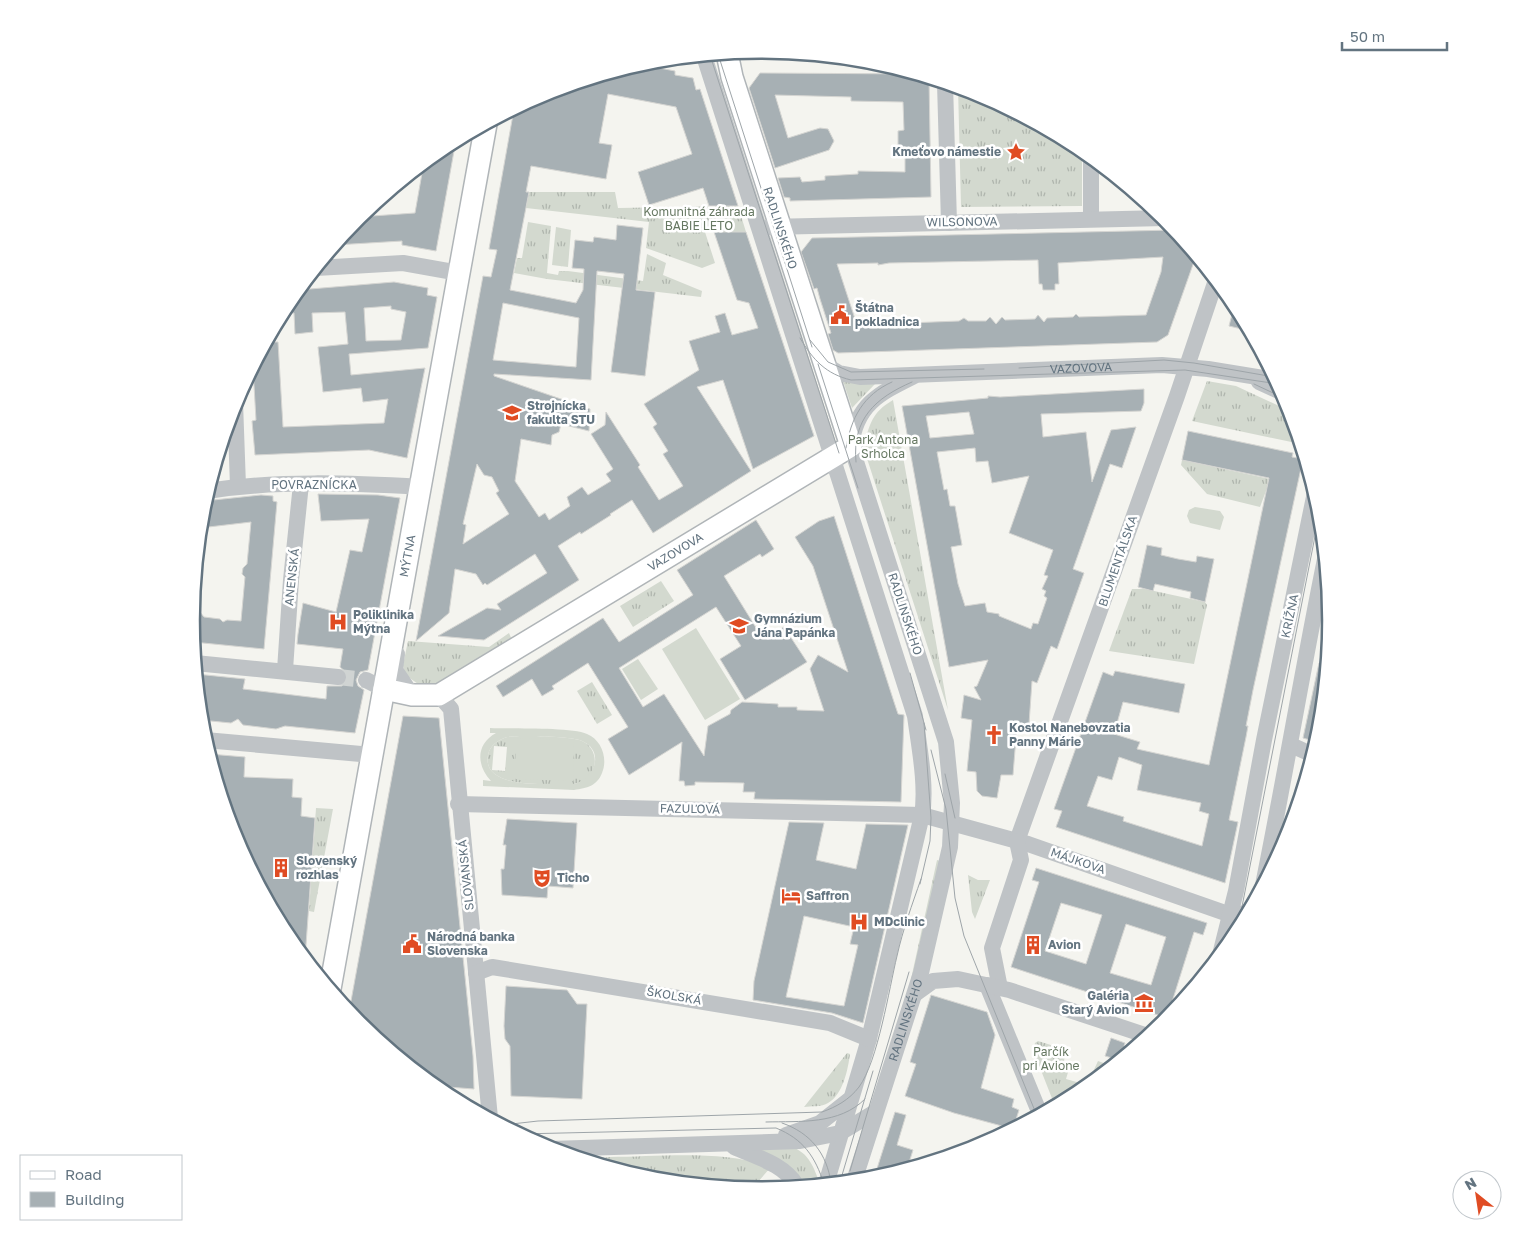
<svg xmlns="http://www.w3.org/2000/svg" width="1522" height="1240" font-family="'Golos Text',sans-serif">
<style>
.grass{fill:url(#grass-tufts);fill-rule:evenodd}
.garden{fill:#d3d9cf;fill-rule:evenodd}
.building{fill:#a7b0b4;stroke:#d5d5d2;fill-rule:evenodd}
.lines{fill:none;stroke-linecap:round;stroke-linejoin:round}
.minor-tunnel{stroke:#d0d4d3;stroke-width:16;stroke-dasharray:16 8;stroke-linecap:butt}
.major-casing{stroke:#b0b5b8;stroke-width:24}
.minor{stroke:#bfc3c6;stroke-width:16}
.major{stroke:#fff;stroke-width:21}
.tram{stroke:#9ea5a9;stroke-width:1}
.labels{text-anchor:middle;stroke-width:5;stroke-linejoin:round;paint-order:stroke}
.poi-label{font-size:12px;font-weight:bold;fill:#637480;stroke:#fff;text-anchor:start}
.park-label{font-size:12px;fill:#667862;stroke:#fff}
.street-label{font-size:12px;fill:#637480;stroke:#fff}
.rim{fill:none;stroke:#637480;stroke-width:2.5}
</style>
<defs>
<pattern id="grass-tufts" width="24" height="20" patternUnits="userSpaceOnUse" patternTransform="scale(1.25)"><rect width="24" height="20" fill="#d3d9cf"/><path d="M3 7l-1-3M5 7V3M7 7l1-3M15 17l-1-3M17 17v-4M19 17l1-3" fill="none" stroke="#afb5ad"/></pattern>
</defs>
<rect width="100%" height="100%" fill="#f4f4ef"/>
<g class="grass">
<path d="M958,87L979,94L1082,149V206L961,207Z"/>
<path d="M529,192H615L618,208L738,206L746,232H705L715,263L702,268L646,248L649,222L526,208Z"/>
<path d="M528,222L551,226L547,273L558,275L559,271H568L643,281L647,254L666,263L663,275L702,291L701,297L547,279L514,273L517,258H522Z"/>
<path d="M556,227L571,230L568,267L552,265Z"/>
<path d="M843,381L875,384L852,408Z"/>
<path d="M1207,381L1236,386L1290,411L1301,444L1192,421Z"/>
<path d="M893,400L948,710L863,446C871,423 871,413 893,400Z"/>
<path d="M1182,460L1270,479L1268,491H1266L1260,507L1207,494L1181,465Z"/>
<path d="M661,581L674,601L633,627L620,606Z"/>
<path d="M1132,589H1145L1205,602L1207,605L1194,664L1109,651Z"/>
<path d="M509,633L512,640L437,685L421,686L404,674L403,665L408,641L489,647Z"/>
<path d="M592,682L612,715L597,724L577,691Z"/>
<path d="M507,737C521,735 571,736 582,741C592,745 597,757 594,767C591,777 584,782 574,784C553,783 481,791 488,755C490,745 498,740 507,737ZM494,746L507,747L505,771L492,770Z"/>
<path d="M1305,764L1310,765L1286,842V841Z"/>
<path d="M316,808L333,809L314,912L309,911Z"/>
<path d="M937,860L940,861L914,978L911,979Z"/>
<path d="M968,875L978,880H990L975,919L972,912Z"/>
<path d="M1038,1041L1067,1050L1062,1067L1069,1069L1066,1079L1087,1085L1098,1061L1112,1066L1077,1094L1055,1106L1033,1050L1035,1043Z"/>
<path d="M847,1053L850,1054C848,1069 843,1095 828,1103C822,1107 811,1106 804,1107Z"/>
<path d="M791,1147C809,1152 814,1168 820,1184L804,1186L757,1149Z"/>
<path d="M610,1157C657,1157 729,1149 770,1168L752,1189L739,1188V1186L650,1179L600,1164V1158Z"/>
</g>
<g class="garden">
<path d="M1195,507L1220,511L1224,517L1220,530L1190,523L1187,516L1189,510Z"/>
<path d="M696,628L740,699L705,720L662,649Z"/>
<path d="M638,659L658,689L641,700L622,669Z"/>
<path d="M490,728C511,729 571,727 587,734C602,740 608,759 602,773C597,786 587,788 574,790L483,786V780L491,781C476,765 476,744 496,733H490ZM507,737C521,735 571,736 582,741C605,751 595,779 574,784C553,783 481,791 488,755C490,745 498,740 507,737Z"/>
<path d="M516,738L574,740L573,781L516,779Z"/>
</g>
<g class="building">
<path d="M638,64L675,71V75L693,78L696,90L700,89L738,206H709L703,188L649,205L638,172L692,154L676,107L608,94L599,143L612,145L606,179L531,166L526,192H529L510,290L576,303L583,290L584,269L572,268L575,240L593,242L594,237L616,240L617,225L643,228L636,290L655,292L645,376L611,372L624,274L597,271L591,380L494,374V376L590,409L589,431L561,424L559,432L552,435L551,445L521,439L515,481L539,517L545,513L549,520L570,506L567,497L582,487L588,495L611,481L606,474L613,469L591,434L605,425L606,412L640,465L638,467L659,500L683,486L663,454L668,451L653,427L657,424L644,404L699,370L689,341L720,332L715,316L725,313L732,335L758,328L749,303L737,300L714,232H746L814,436L753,469L723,380L697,387L751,471L653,533L632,500L610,514L611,515L581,534L580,532L558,546L579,580L484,640L438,636L487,608L501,610L497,604L547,573L535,554L487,585L485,583L483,585L476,574L455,569L449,613L416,641L483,276L491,277L497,250L489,249L514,109L543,93ZM503,303L579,318L576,367L493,360ZM477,464L484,475L492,477L499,491L496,493L509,514L463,544L466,525L463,524Z"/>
<path d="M760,73L916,74L929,78L931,197L790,201V198L784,197L778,178L800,177L802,182L825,180V176L858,174V171L905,172V147H898V131L904,130L903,102L851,101V97L775,95L788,138L820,128L828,129L834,141L829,150L775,168L749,88Z"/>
<path d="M456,140L436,251L402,245V241L335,245L358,217L415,213L424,162Z"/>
<path d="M1175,230L1196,256L1168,335L1157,342L838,353L833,350L828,334L831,333L820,299L817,288L814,289L801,252L812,238ZM1163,257L1161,272L1146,315L1079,317L1076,314L1073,317L1047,318L1044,322L1038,315L1035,319L1005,320L1002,317L996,324L990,317L986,321H968L964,318L959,321L857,325L837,264L878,263V265L889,263L1038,260L1039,284H1042L1043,290H1055V284H1059L1058,263Z"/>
<path d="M394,282L428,288L427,295L437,297L428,348L349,354L351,375L425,368L407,458L369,450L255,455L252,421L256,420L253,368L266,342H278L283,427L384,423L388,399L363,402L361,388L323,392L318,347L348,344L345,312L312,313L313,332L295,334L294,313H282L298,290ZM391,306V309L406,312L401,340L366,341L364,308Z"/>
<path d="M1235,303V304L1250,331L1229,326Z"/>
<path d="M1144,389V403L1141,411L1041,414L1043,437L1086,432L1092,482L1111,430L1136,427L1122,468L1110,464L1073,569L1084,573L1057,649L1051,646L1037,683L1032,681L1029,724L1017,725L1013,775H1001L997,798L982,796L977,791L976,772L967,771L972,720L961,718L964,695L981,700L974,687L977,686L988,660L949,667L902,406L988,398V396L1000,397ZM969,412L974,434L930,438L926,416ZM975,448L976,462L988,461L992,483L1029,476L1009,533L1053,550L1044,575L1048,576L1042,589L1046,591L1044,596L1047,598L1038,624L1033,623L1031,629L999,616V614L987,612L985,603L965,606L958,584L951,547L962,545L955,506H950L947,489L944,490L937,452Z"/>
<path d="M1188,431L1293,453L1292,457L1303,459L1253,690L1246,726H1248L1246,737L1229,820L1238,822L1225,883L1056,827L1062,811L1054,809L1103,672L1113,676L1115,671L1185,684L1179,713L1123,702L1114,734L1140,742L1137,749L1209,765L1269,478L1182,460ZM1119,757L1142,765L1137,790L1201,803L1199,811L1209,814L1202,846L1123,821L1124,817L1087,806L1098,776L1112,780Z"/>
<path d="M318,494L378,495L400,498L368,670L360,672L356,680L358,686L364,690L355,733L285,726L276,729L243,725L238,719L231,723L201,720L196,674L245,679L243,689L326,699L327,686H342L346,682L347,673L340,667L343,649L297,644L298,634L303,603L336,612L350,550L362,552L369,519L321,521Z"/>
<path d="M261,495L273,496V501L277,502L264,649L193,642L192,612H200L204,617L220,619L223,622L227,620L241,621L245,577L242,574L243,568L247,564L251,522L200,528L204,501Z"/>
<path d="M834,516L894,702L898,714L904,715L901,802L754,799L755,792H743L744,783L695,782V785L685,786L684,781H679L682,742L629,775L608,739L628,727L588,663L552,686L554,689L542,696L532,679L503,697L496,686L603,618L619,642L693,595L677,570L756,520L774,549L762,557L760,554L724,576L763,639L784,627L807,662L745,700L720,659L741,646L716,607L619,668L643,707L664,694L704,756L708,726L730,714L731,710L742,702L778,704V707H797V710L824,711L810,669L818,655L848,672L813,566L795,537L819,521Z"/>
<path d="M1147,545L1162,548L1161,555L1178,559L1196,562L1197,556L1214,559L1205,602L1190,598L1191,592L1155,584L1153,591L1138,587Z"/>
<path d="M1319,663L1327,664L1320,731L1317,742L1303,738Z"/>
<path d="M403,716L439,718L473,1056L474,1089L435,1086L358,1023L349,1012Z"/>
<path d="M209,754L245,757L244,777L293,779L292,797L302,798L301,816L315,818L305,959L287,936L234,838Z"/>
<path d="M507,819L577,823L573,888L548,886L547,898L502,895L501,869H504L506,845H503Z"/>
<path d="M789,822L824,823L816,860L856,869L866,824L908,825L863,1023L832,1013L753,1000L754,981ZM804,916L854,927L850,944L858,945L844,1006L786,997Z"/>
<path d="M1036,868L1207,923L1203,935L1194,932L1167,1018L1011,967L1039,882L1032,880ZM1061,903L1102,915L1086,964L1045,951ZM1126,924L1166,937L1151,985L1110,973Z"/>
<path d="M506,986L567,990L577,1004H587L582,1099L511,1096L510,1046L505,1039L504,1026Z"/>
<path d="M931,995L987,1012L995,1035L981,1088L1014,1099L1012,1107L1019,1110L1013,1129L954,1113L905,1096L916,1064L910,1062Z"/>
<path d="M1111,1038L1125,1043L1124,1046L1133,1049L1119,1060L1105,1056Z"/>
<path d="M895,1112L906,1115L897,1145L913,1150L907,1169L874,1178Z"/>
</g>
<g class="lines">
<path class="minor-tunnel" d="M338,677L366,680"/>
<g class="major-casing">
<g id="major">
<path id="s3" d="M384,689L412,695H439L851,446L732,77L727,53"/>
<path id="s4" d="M330,989C381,701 434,412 486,124"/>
</g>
</g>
<g class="minor">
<path d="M704,56L915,716C919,746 927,786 922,815L869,1039L826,1184"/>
<path d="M945,83L949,223"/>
<path d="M1091,219V157"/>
<path d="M769,227L1165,218"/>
<path d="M316,268L403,263L459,273"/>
<path id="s1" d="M824,364L839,373L860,377L1162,365L1208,369L1276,380"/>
<path d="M1259,382L1283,393"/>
<path d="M235,402L238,486"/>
<path d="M207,491C278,480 351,483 422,487"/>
<path d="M397,654L395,670L412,695"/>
<path d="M195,663L338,677"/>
<path d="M285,670L291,580L301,484"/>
<path d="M366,680L384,689"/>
<path d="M439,695L451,709L490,1118"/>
<path d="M205,740L372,755"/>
<path d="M1291,745L1313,755"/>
<path d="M458,804L922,815L1028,844L1231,915L1247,913"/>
<path d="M1017,841L1177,396L1216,280"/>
<path d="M1263,885C1285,776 1303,667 1325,559"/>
<path d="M1220,955L1236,891L1264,740L1315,492"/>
<path d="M476,973L492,967L830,1023L869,1039"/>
<path d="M987,985L1040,1114"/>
<path d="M1000,988L992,948L1021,860L1017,841"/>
<path d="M915,994L933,981L958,979L1009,990L1148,1036"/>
<path d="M786,1135L820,1123L849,1100"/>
<path d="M734,1147C756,1157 784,1164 797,1186"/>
<path d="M550,1149L800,1141L840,1133L875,1112"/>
<path id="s2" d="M854,1181L921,973L950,847L952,803L946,742L851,446C856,404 880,393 914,376"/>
</g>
<use href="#major" class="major"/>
<g class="tram">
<path d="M718,54L812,347"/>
<path d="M710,55L839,453"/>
<path d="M800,338C813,360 826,374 851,380L1185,370L1278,384"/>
<path d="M810,340L828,362L851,372L984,369"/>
<path d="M818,364L858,488"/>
<path d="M1019,368L1164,360L1194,363L1274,377"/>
<path d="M1254,384L1286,399"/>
<path d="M846,448C851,418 863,395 892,382"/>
<path d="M856,462C852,419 875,398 912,382"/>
<path d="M910,673L926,730"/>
<path d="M931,750L946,809L955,898L964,936L1037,1116"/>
<path d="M945,774L955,818"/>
<path d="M920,884L930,841L931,818L924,723"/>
<path d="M1237,932L1320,511"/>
<path d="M766,1122C800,1121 839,1125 865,1099"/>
<path d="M782,1123C811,1133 827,1154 831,1183"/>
<path d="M503,1125L538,1121L822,1112C836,1107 849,1100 859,1087C878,1061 889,989 897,956C903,929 912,905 921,879"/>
<path d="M520,1134L776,1128C803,1139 815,1156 824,1184"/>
<path d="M850,1171L909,972"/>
<path d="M840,1182L873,1071"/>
</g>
</g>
<defs>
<g id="sight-bare" transform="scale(1.5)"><path d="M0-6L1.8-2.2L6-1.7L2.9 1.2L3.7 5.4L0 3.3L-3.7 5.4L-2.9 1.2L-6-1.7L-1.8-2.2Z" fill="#e04c23" stroke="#fff" stroke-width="2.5" paint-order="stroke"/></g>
<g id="civic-bare" transform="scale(1.5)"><path d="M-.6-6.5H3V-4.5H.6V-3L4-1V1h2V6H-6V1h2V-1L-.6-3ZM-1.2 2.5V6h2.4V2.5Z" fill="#e04c23" stroke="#fff" stroke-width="2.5" paint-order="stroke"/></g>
<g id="university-bare" transform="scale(1.5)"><path d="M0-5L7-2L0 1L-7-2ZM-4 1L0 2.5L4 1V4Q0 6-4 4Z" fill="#e04c23" stroke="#fff" stroke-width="2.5" paint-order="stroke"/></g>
<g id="hospital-bare" transform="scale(1.5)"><path d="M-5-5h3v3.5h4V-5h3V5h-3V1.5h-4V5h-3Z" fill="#e04c23" stroke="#fff" stroke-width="2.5" paint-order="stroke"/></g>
<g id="school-bare" transform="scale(1.5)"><path d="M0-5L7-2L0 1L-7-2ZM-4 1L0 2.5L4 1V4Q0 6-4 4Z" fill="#e04c23" stroke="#fff" stroke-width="2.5" paint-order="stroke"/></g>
<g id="church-bare" transform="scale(1.5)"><path d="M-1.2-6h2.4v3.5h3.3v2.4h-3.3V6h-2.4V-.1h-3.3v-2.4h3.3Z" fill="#e04c23" stroke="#fff" stroke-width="2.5" paint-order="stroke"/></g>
<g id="building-bare" transform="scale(1.5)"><path d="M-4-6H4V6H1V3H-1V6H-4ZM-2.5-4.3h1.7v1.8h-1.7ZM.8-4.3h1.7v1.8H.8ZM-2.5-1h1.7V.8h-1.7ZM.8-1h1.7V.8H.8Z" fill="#e04c23" stroke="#fff" stroke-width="2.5" paint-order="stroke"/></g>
<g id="theatre-bare" transform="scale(1.5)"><path d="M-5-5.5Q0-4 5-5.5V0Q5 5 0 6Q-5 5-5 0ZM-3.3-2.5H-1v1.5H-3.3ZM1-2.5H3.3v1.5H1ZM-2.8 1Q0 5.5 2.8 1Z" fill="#e04c23" stroke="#fff" stroke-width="2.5" paint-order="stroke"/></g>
<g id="hotel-bare" transform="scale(1.5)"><path d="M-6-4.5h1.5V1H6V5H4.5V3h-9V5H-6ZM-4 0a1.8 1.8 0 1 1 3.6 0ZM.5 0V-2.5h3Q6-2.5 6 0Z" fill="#e04c23" stroke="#fff" stroke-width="2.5" paint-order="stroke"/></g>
<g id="museum-bare" transform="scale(1.5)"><path d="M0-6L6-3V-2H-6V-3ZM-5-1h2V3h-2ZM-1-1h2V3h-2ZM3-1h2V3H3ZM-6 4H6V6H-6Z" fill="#e04c23" stroke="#fff" stroke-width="2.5" paint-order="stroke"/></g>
</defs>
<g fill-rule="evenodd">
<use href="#sight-bare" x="1016" y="152"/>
<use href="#civic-bare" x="840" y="315"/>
<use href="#university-bare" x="512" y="413"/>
<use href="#hospital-bare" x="338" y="622"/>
<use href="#school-bare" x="739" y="626"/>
<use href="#church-bare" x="994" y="735"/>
<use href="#building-bare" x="281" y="868"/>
<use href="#theatre-bare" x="542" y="878"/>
<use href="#hotel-bare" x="791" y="896"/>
<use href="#hospital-bare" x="859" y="922"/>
<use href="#civic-bare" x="412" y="944"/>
<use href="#building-bare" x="1033" y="945"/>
<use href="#museum-bare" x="1144" y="1003"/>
</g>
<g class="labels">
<g class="poi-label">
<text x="1001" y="156" text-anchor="end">Kmeťovo námestie</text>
<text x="855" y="312">Štátna<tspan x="855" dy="14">pokladnica</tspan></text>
<text x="527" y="410">Strojnícka<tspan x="527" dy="14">fakulta STU</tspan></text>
<text x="353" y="619">Poliklinika<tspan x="353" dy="14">Mýtna</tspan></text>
<text x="754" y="623">Gymnázium<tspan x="754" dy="14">Jána Papánka</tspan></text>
<text x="1009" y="732">Kostol Nanebovzatia<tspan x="1009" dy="14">Panny Márie</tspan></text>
<text x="296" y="865">Slovenský<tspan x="296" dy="14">rozhlas</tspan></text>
<text x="557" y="882">Ticho</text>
<text x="806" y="900">Saffron</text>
<text x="874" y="926">MDclinic</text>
<text x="427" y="941">Národná banka<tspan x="427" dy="14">Slovenska</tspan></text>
<text x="1048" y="949">Avion</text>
<text x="1129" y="1000" text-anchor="end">Galéria<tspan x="1129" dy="14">Starý Avion</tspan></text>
</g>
<g class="park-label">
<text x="699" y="216">Komunitná záhrada<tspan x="699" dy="14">BABIE LETO</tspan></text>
<text x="883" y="444">Park Antona<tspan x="883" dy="14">Srholca</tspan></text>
<text x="1051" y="1056">Parčík<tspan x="1051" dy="14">pri Avione</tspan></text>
</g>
<g class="street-label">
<text transform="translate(962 222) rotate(-1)" y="4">WILSONOVA</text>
<text transform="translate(780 228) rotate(72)" y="4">RADLINSKÉHO</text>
<text dy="4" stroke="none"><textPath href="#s1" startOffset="260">VAZOVOVA</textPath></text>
<text x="314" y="489">POVRAZNÍCKA</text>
<text dy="4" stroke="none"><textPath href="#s3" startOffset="332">VAZOVOVA</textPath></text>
<text dy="4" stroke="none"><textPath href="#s4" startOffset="440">MÝTNA</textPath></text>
<text transform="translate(1118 561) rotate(-71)" y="4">BLUMENTÁLSKA</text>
<text transform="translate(292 577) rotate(-84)" y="4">ANENSKÁ</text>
<text transform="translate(905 614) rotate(72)" y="4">RADLINSKÉHO</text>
<text transform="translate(1290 616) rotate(-78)" y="4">KRÍŽNA</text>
<text transform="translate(690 809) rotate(1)" y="4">FAZUĽOVÁ</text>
<text transform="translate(1078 861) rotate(19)" y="4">MÁJKOVA</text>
<text transform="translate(466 875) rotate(-96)" y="4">SLOVANSKÁ</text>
<text transform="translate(674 996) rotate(10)" y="4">ŠKOLSKÁ</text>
<text dy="4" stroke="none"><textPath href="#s2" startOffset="169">RADLINSKÉHO</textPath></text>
</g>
</g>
<path d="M0 0H1522V1240H0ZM200 620a561 561 0 1 1 1122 0a561 561 0 1 1-1122 0Z" fill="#fff" fill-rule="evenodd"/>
<path class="rim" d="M200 620a561 561 0 1 1 1122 0a561 561 0 1 1-1122 0Z"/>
<rect x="20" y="1155" width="162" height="65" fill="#ffffff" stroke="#c1c7cc"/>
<rect x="30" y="1171" width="25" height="8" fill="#ffffff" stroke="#c1c7cc"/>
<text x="65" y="1180" font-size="15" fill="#637480">Road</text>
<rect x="30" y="1192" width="25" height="15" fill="#a7b0b4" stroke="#c1c7cc"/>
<text x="65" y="1205" font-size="15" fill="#637480">Building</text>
<g transform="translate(1477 1195) rotate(330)"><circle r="24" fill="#ffffff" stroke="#c1c7cc"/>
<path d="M0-4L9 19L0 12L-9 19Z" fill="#e04c23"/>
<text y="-8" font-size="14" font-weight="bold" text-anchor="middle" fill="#637480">N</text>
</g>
<path d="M1342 42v8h105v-8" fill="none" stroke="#637480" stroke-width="2.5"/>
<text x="1350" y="42" font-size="15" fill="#637480" stroke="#ffffff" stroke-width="4" paint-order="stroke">50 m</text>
</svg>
